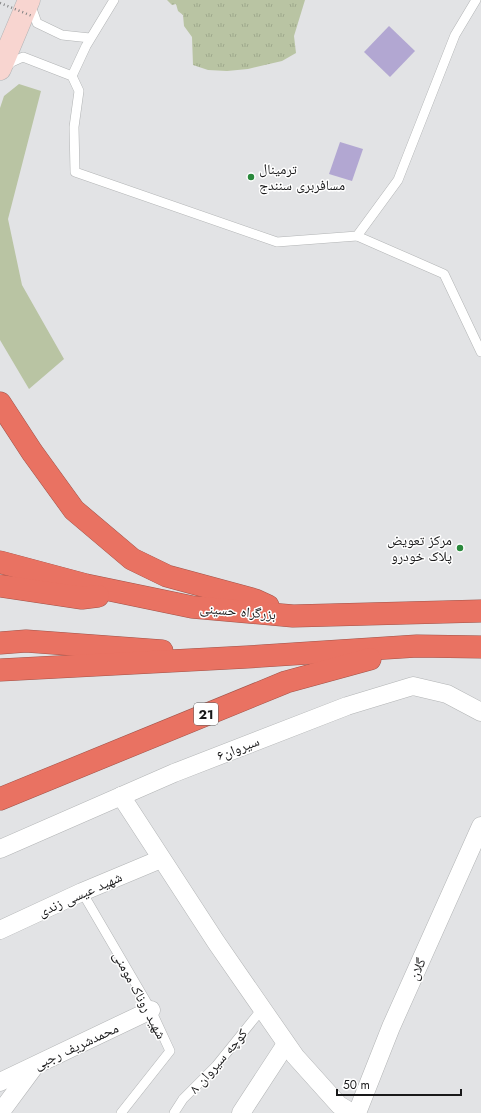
<svg xmlns="http://www.w3.org/2000/svg" width="481" height="1113" font-family="Jost,'Noto Naskh Arabic',sans-serif">
<style>
.grass{fill:url(#grass-tufts)}
.green{fill:#b9c4a3}
.building{fill:#b2a7d2}
.lines{fill:none;stroke-linecap:round;stroke-linejoin:round}
.lane-casing{stroke:#b2b4b5;stroke-width:10}
.street-casing{stroke:#b2b4b5;stroke-width:19}
.secondary-casing{stroke:#b2b4b5;stroke-width:23}
.highway-casing{stroke:#a05349;stroke-width:23}
.lane{stroke:#fff;stroke-width:9}
.street{stroke:#fff;stroke-width:18}
.secondary{stroke:#f8d5d0;stroke-width:22}
.highway{stroke:#e97262;stroke-width:22}
.path-bridge{stroke:#818283;stroke-width:2.5;stroke-dasharray:1 3;stroke-linecap:butt}
.poi-dot{fill:#2a893c;stroke:#fff;stroke-width:1.5}
.labels{text-anchor:middle;stroke-width:3;stroke-linejoin:round;paint-order:stroke}
.shield{fill:#fff;stroke:#5e5e5f;stroke-width:1}
.shield-label{font-size:13px;font-weight:bold;fill:#19191a}
.poi-label{font-size:14px;fill:#19191a;stroke:#fff;text-anchor:start}
.street-label{font-size:14px;fill:#19191a;stroke:#fff}
</style>
<defs>
<pattern id="grass-tufts" width="24" height="20" patternUnits="userSpaceOnUse"><rect width="24" height="20" fill="#b9c4a3"/><path d="M3 7l-1-3M5 7V3M7 7l1-3M15 17l-1-3M17 17v-4M19 17l1-3" fill="none" stroke="#9ea88c"/></pattern>
</defs>
<rect width="100%" height="100%" fill="#e2e3e5"/>
<path class="grass" d="M167,0H305L294,36L296,53L282,61L248,69L227,71L208,70L193,65L192,37L184,26L183,15L178,11L176,4L172,5Z"/>
<path class="green" d="M19,84L41,91L8,219L22,285L64,359L29,389L0,340V108L4,96Z"/>
<g class="building">
<path d="M389,26L415,51L390,77L364,52Z"/>
<path d="M340,142L363,149L352,181L329,174Z"/>
</g>
<g class="lines">
<g class="lane-casing">
<g id="lane">
<path d="M31,6L37,23L62,35L90,38"/>
<path d="M6,67L12,62L23,57L72,76L79,91L74,127L75,172L277,242L357,236L398,180L455,35L476,0"/>
<path d="M72,76L86,46L114,0"/>
<path d="M357,236L444,274L481,352"/>
<path d="M82,892L151,1010L170,1051L121,1113"/>
<path d="M174,1113L183,1099L216,1066L262,1009"/>
</g>
</g>
<g class="street-casing">
<g id="street">
<path d="M121,796L216,942L295,1056L339,1105L352,1113"/>
<path d="M0,849L174,773L347,706L413,686L447,694L481,712"/>
<path d="M0,930L82,892L161,859"/>
<path d="M0,1082L151,1010"/>
<path d="M0,1113L34,1067"/>
<path d="M241,1113L286,1044"/>
<path d="M357,1113L391,1027L481,826"/>
</g>
</g>
<g class="secondary-casing">
<path id="secondary" d="M0,69L29,0"/>
</g>
<g class="highway-casing">
<g id="highway">
<path d="M0,403L32,452L74,510L132,559L167,576L255,600L268,606"/>
<path d="M0,562L86,585L192,607L293,616L481,611"/>
<path d="M0,586L82,598L98,596"/>
<path d="M0,643L26,641L162,651"/>
<path d="M0,670L247,657L417,646L481,647"/>
<path d="M0,799L286,682L370,659"/>
</g>
</g>
<use href="#lane" class="lane"/>
<use href="#street" class="street"/>
<use href="#secondary" class="secondary"/>
<use href="#highway" class="highway"/>
<path class="path-bridge" d="M0,3L32,16"/>
</g>
<g class="poi-dot">
<circle cx="251" cy="177" r="4"/>
<circle cx="460" cy="548" r="4"/>
</g>
<g class="labels">
<rect class="shield" x="194" y="703" width="24" height="22" rx="3"/>
<g class="shield-label">
<text x="206" y="719">21</text>
</g>
<g class="poi-label">
<text x="259" y="174">ترمینال<tspan x="259" dy="16">مسافربری سنندج</tspan></text>
<text x="452" y="545" text-anchor="end">مرکز تعویض<tspan x="452" dy="16">پلاک خودرو</tspan></text>
</g>
<g class="street-label">
<text transform="translate(238 611) rotate(5)" y="5">بزرگراه حسینی</text>
<text transform="translate(238 748) rotate(-21)" y="5">سیروان۶</text>
<text transform="translate(80 894) rotate(-24)" y="5">شهید عیسی زندی</text>
<text transform="translate(417 969) rotate(-66)" y="5">گلان</text>
<text transform="translate(140 995) rotate(62)" y="5">شهید روناک مومنی</text>
<text transform="translate(76 1046) rotate(-25)" y="5">محمدشریف رجبی</text>
<text transform="translate(218 1061) rotate(-49)" y="5">کوچه سیروان ۸</text>
</g>
</g>
<path d="M337 1089v6h124v-6" fill="none" stroke="#19191a" stroke-width="2"/>
<text x="343" y="1089" font-size="12" fill="#19191a" stroke="#ffffff" stroke-width="3" paint-order="stroke">50 m</text>
</svg>
